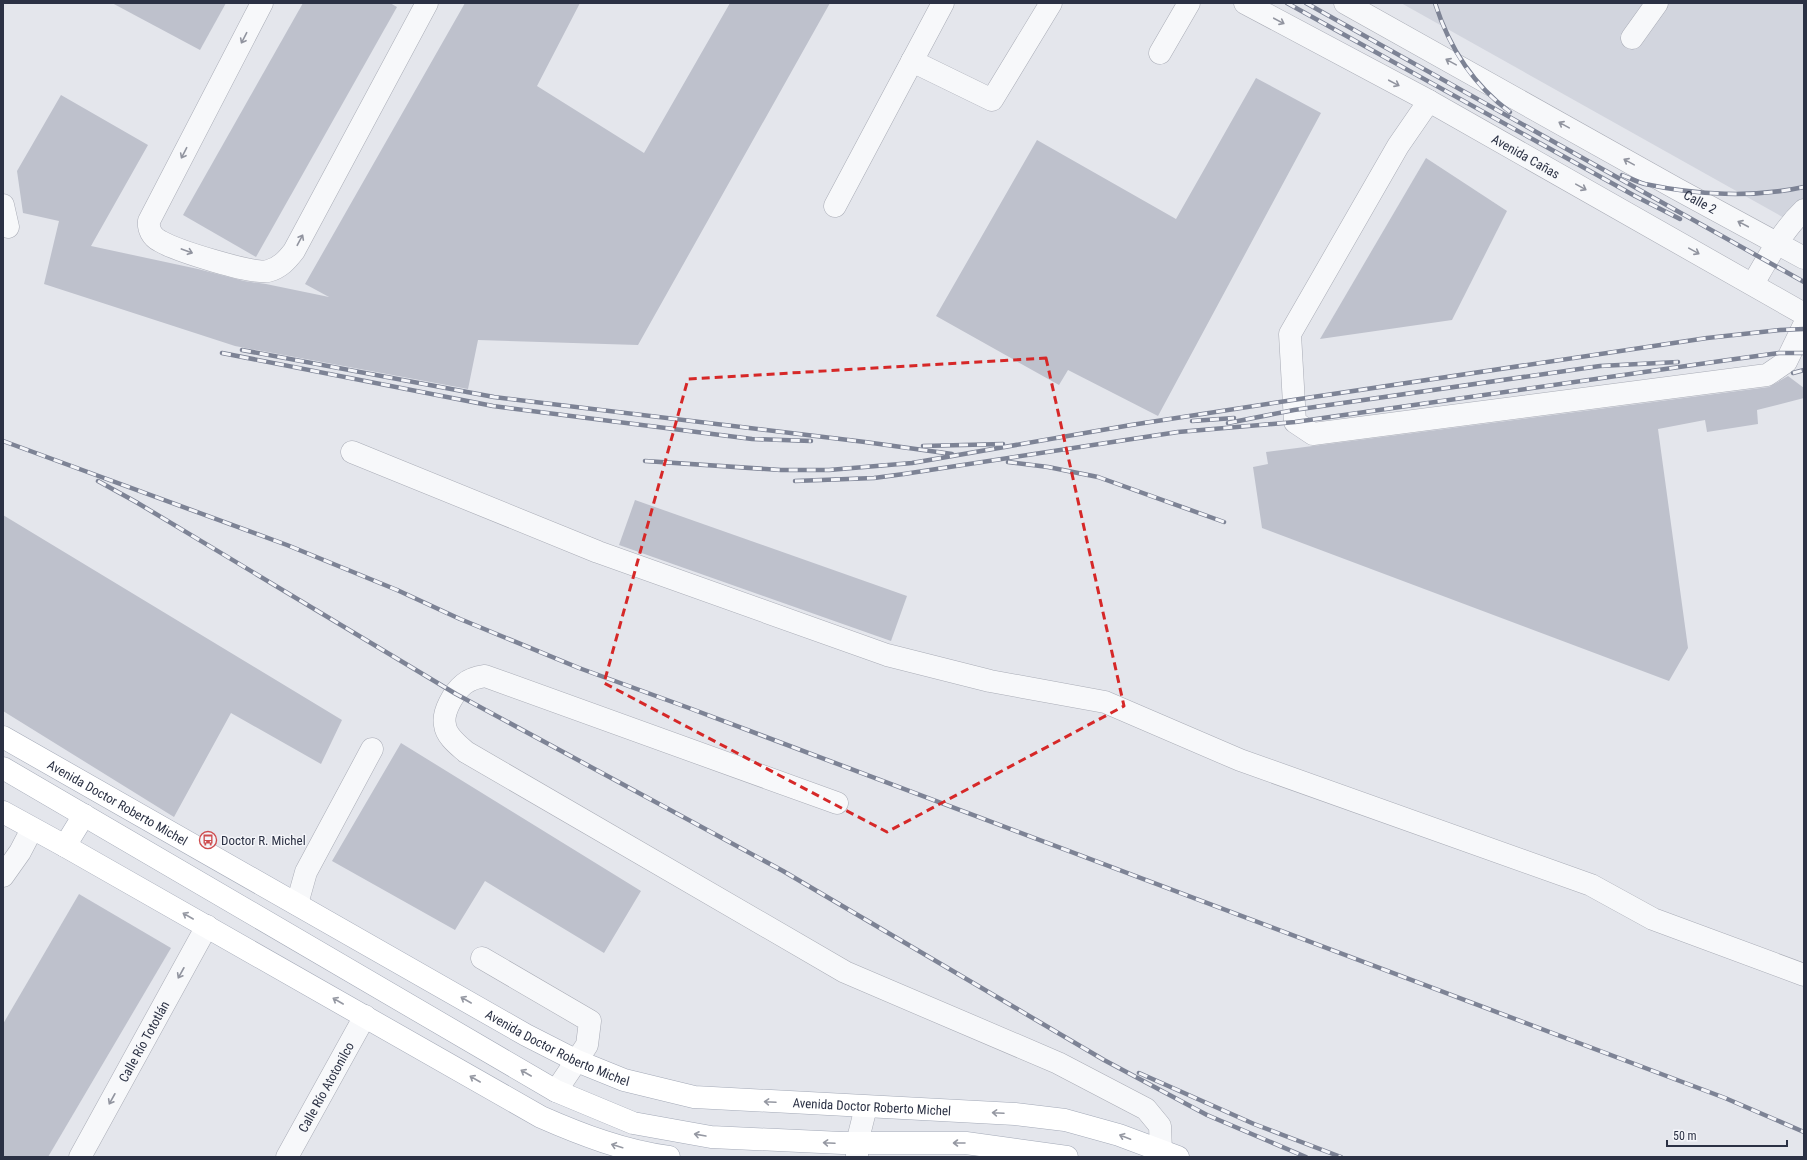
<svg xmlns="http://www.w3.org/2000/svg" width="1807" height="1160" font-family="'Roboto Condensed',sans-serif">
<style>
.built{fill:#d2d5de}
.building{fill:#bec1cc}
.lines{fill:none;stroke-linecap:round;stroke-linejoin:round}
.minor-casing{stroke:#a9acb6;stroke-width:23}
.major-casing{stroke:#a3a9b7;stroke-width:23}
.minor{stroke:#f7f8fa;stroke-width:22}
.major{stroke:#fff;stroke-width:22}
.rail-casing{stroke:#7d8395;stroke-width:4.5}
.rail{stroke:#f4f5f9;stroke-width:3;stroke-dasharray:9;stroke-linecap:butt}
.oneway{stroke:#91949f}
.oneway2{stroke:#9598a2}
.marked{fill:none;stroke:#d62828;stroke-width:3;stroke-dasharray:8 5;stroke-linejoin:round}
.labels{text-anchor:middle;stroke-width:3;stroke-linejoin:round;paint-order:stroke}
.street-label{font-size:13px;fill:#2b3144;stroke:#f4f5f9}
.poi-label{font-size:13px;fill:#2b3144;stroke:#f4f5f9;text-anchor:start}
</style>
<rect width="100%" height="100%" fill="#e4e6ec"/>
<path class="built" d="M1401,3H1804V229Z"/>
<g class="building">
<path d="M112,3H226L200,50Z"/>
<path d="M303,3H390L397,7L256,257L183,215Z"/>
<path d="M465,3H580L537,86L644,153L730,3H830L638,345L478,340L468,389L235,346L44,284L59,221L23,213L17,171L61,95L148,145L91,246L198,269L244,281L266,284L329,297L305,284Z"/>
<path d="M1256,78L1321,113L1158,416L1068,370L1059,385L936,316L1037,140L1176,219Z"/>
<path d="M1426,158L1507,211L1452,320L1320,339Z"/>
<path d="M1788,376L1804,388V398L1757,410L1758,424L1707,432L1705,420L1658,429L1688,648L1669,681L1262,528L1253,467L1268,464L1266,452L1769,387Z"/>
<path d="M635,500L907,596L891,641L619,545Z"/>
<path d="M3,515L342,720L321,764L231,713L174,817L3,711Z"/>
<path d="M401,743L641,891L604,953L485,881L455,930L332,861Z"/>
<path d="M79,894L171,948L48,1157H3V1024Z"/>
</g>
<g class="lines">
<g class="minor-casing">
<g id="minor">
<path d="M262,3L149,221C148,229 152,237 160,241C175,250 253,275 268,271C280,268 287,260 294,251L427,3"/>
<path id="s1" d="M1245,3L1429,101L1804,314"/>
<path id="s2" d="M1345,3L1677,189L1804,258"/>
<path d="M1632,38L1657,3"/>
<path d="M1160,53L1189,3"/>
<path d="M912,61L992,100L1051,3"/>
<path d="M1429,101L1398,146L1290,334L1295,422L1313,434L1767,375L1786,362L1804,325"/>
<path d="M3,205L8,227"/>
<path d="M835,206L943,3"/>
<path d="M1753,284C1768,258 1782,231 1804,210"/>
<path d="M352,452L598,552L887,655L990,681L1105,702L1240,760L1591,885L1653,919L1804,975"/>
<path d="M837,803L485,676C478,677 470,679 464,684C454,692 442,712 445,725C446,736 458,745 466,752L845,972L1058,1063L1146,1109L1160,1126L1161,1151L1157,1157"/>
<path d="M3,876L20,852L32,829"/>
<path d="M297,904L306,872L372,749"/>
<path d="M482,958L590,1021L587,1045L556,1091"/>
<path id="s3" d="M80,1157L207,926"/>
<path id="s4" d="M287,1157L365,1016"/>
<path d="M857,1157V1143L866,1107"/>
</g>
</g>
<g class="major-casing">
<g id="major">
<path id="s5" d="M3,737L526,1035L577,1061L624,1080L694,1097L1015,1114L1065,1120L1119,1135L1178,1157"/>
<path d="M3,768L556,1091L633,1123L711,1137L842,1143H966L1067,1157"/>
<path d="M3,812L65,846L541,1117C582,1135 624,1151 669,1157"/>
<path d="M65,846L84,815"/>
</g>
</g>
<use href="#minor" class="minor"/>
<use href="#major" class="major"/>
<g class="rail-casing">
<g id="rail">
<path d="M1287,3L1635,196L1680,219"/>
<path d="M1306,3L1804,282"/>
<path d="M1435,3C1449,47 1472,84 1510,112"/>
<path d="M1622,175C1630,178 1637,182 1645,184C1696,195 1753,198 1804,187"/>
<path d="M242,350L494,397L865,442L952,454"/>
<path d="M222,353L493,406L752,439L811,441"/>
<path d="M1793,373L1804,370"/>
<path d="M1192,421L1234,418"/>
<path d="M1228,423L1294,410L1600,366L1678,362"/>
<path d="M3,441L287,545L397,590L460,619L579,668L689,708L1725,1098L1804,1132"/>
<path d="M923,446L1003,444"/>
<path d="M645,461L781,470H829L912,463L1131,425L1293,400L1707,338L1780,330L1804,329"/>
<path d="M1008,462L1048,467L1098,477L1224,522"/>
<path d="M98,481L136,502L456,694L783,871L1104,1060L1207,1115L1306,1157"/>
<path d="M795,481L874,478L904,474L1178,432L1295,422L1728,360L1779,353H1804"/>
<path d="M1139,1073L1254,1124L1341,1157"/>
</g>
</g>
<use href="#rail" class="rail"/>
</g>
<defs><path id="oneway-shaft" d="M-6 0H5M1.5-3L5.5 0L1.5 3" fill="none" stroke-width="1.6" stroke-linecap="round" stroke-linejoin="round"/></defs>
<g class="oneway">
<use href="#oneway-shaft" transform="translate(1279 21) rotate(28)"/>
<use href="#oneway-shaft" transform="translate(244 38) rotate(117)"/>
<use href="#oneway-shaft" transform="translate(1451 62) rotate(-151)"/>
<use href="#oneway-shaft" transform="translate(1394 83) rotate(28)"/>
<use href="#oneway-shaft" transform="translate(1564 125) rotate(-151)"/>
<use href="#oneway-shaft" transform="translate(184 153) rotate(117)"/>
<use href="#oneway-shaft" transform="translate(1629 162) rotate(-151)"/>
<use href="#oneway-shaft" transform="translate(1581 187) rotate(29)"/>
<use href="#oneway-shaft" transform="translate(1743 224) rotate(-152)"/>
<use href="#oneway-shaft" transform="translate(300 240) rotate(-62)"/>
<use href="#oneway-shaft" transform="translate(187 251) rotate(20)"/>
<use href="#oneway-shaft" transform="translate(1694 251) rotate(29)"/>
<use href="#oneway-shaft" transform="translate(181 973) rotate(119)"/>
<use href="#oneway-shaft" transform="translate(112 1099) rotate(119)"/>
</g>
<g class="oneway2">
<use href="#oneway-shaft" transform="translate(188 916) rotate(-150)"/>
<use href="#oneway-shaft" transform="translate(466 1000) rotate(-150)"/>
<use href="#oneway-shaft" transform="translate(338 1001) rotate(-150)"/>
<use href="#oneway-shaft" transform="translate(526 1073) rotate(-150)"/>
<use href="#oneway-shaft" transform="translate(475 1079) rotate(-150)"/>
<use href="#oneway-shaft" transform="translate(770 1102) rotate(-177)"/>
<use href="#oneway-shaft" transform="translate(998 1113) rotate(-177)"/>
<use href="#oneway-shaft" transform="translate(700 1135) rotate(-170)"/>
<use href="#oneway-shaft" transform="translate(1125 1137) rotate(-159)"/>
<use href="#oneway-shaft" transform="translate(829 1143) rotate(-177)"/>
<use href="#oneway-shaft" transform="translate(959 1143) rotate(-180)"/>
<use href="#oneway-shaft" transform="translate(617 1146) rotate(-163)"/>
</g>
<path class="marked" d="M1046,358L1124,706L887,832L604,683L688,379Z"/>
<defs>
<g id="bus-ring" transform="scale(0.9)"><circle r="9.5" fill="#f4f5f9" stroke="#ce4c4e" stroke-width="1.5"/><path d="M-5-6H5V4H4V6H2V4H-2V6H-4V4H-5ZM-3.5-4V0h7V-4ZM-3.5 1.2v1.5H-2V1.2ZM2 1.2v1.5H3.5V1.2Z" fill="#ce4c4e"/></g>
</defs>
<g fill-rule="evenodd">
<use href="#bus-ring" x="208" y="840"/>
</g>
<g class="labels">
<g class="street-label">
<text dy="5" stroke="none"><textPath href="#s1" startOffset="320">Avenida Cañas</textPath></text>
<text dy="5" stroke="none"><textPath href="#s2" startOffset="407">Calle 2</textPath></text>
<text dy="5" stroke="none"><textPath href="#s5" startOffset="132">Avenida Doctor Roberto Michel</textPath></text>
<text dy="5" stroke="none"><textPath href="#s3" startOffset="132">Calle Río Tototlán</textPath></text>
<text dy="5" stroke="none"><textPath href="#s5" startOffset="636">Avenida Doctor Roberto Michel</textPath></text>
<text dy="5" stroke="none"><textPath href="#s4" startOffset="80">Calle Río Atotonilco</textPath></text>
<text dy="5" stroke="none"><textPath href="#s5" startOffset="960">Avenida Doctor Roberto Michel</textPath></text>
</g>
<g class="poi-label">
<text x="221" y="845">Doctor R. Michel</text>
</g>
</g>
<rect width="1807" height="1160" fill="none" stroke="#2b3144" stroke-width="8"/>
<path d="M1667 1140v6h120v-6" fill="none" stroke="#2b3144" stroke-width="2"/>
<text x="1673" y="1140" font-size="12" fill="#2b3144" stroke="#f4f5f9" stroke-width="3" paint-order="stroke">50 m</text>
</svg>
